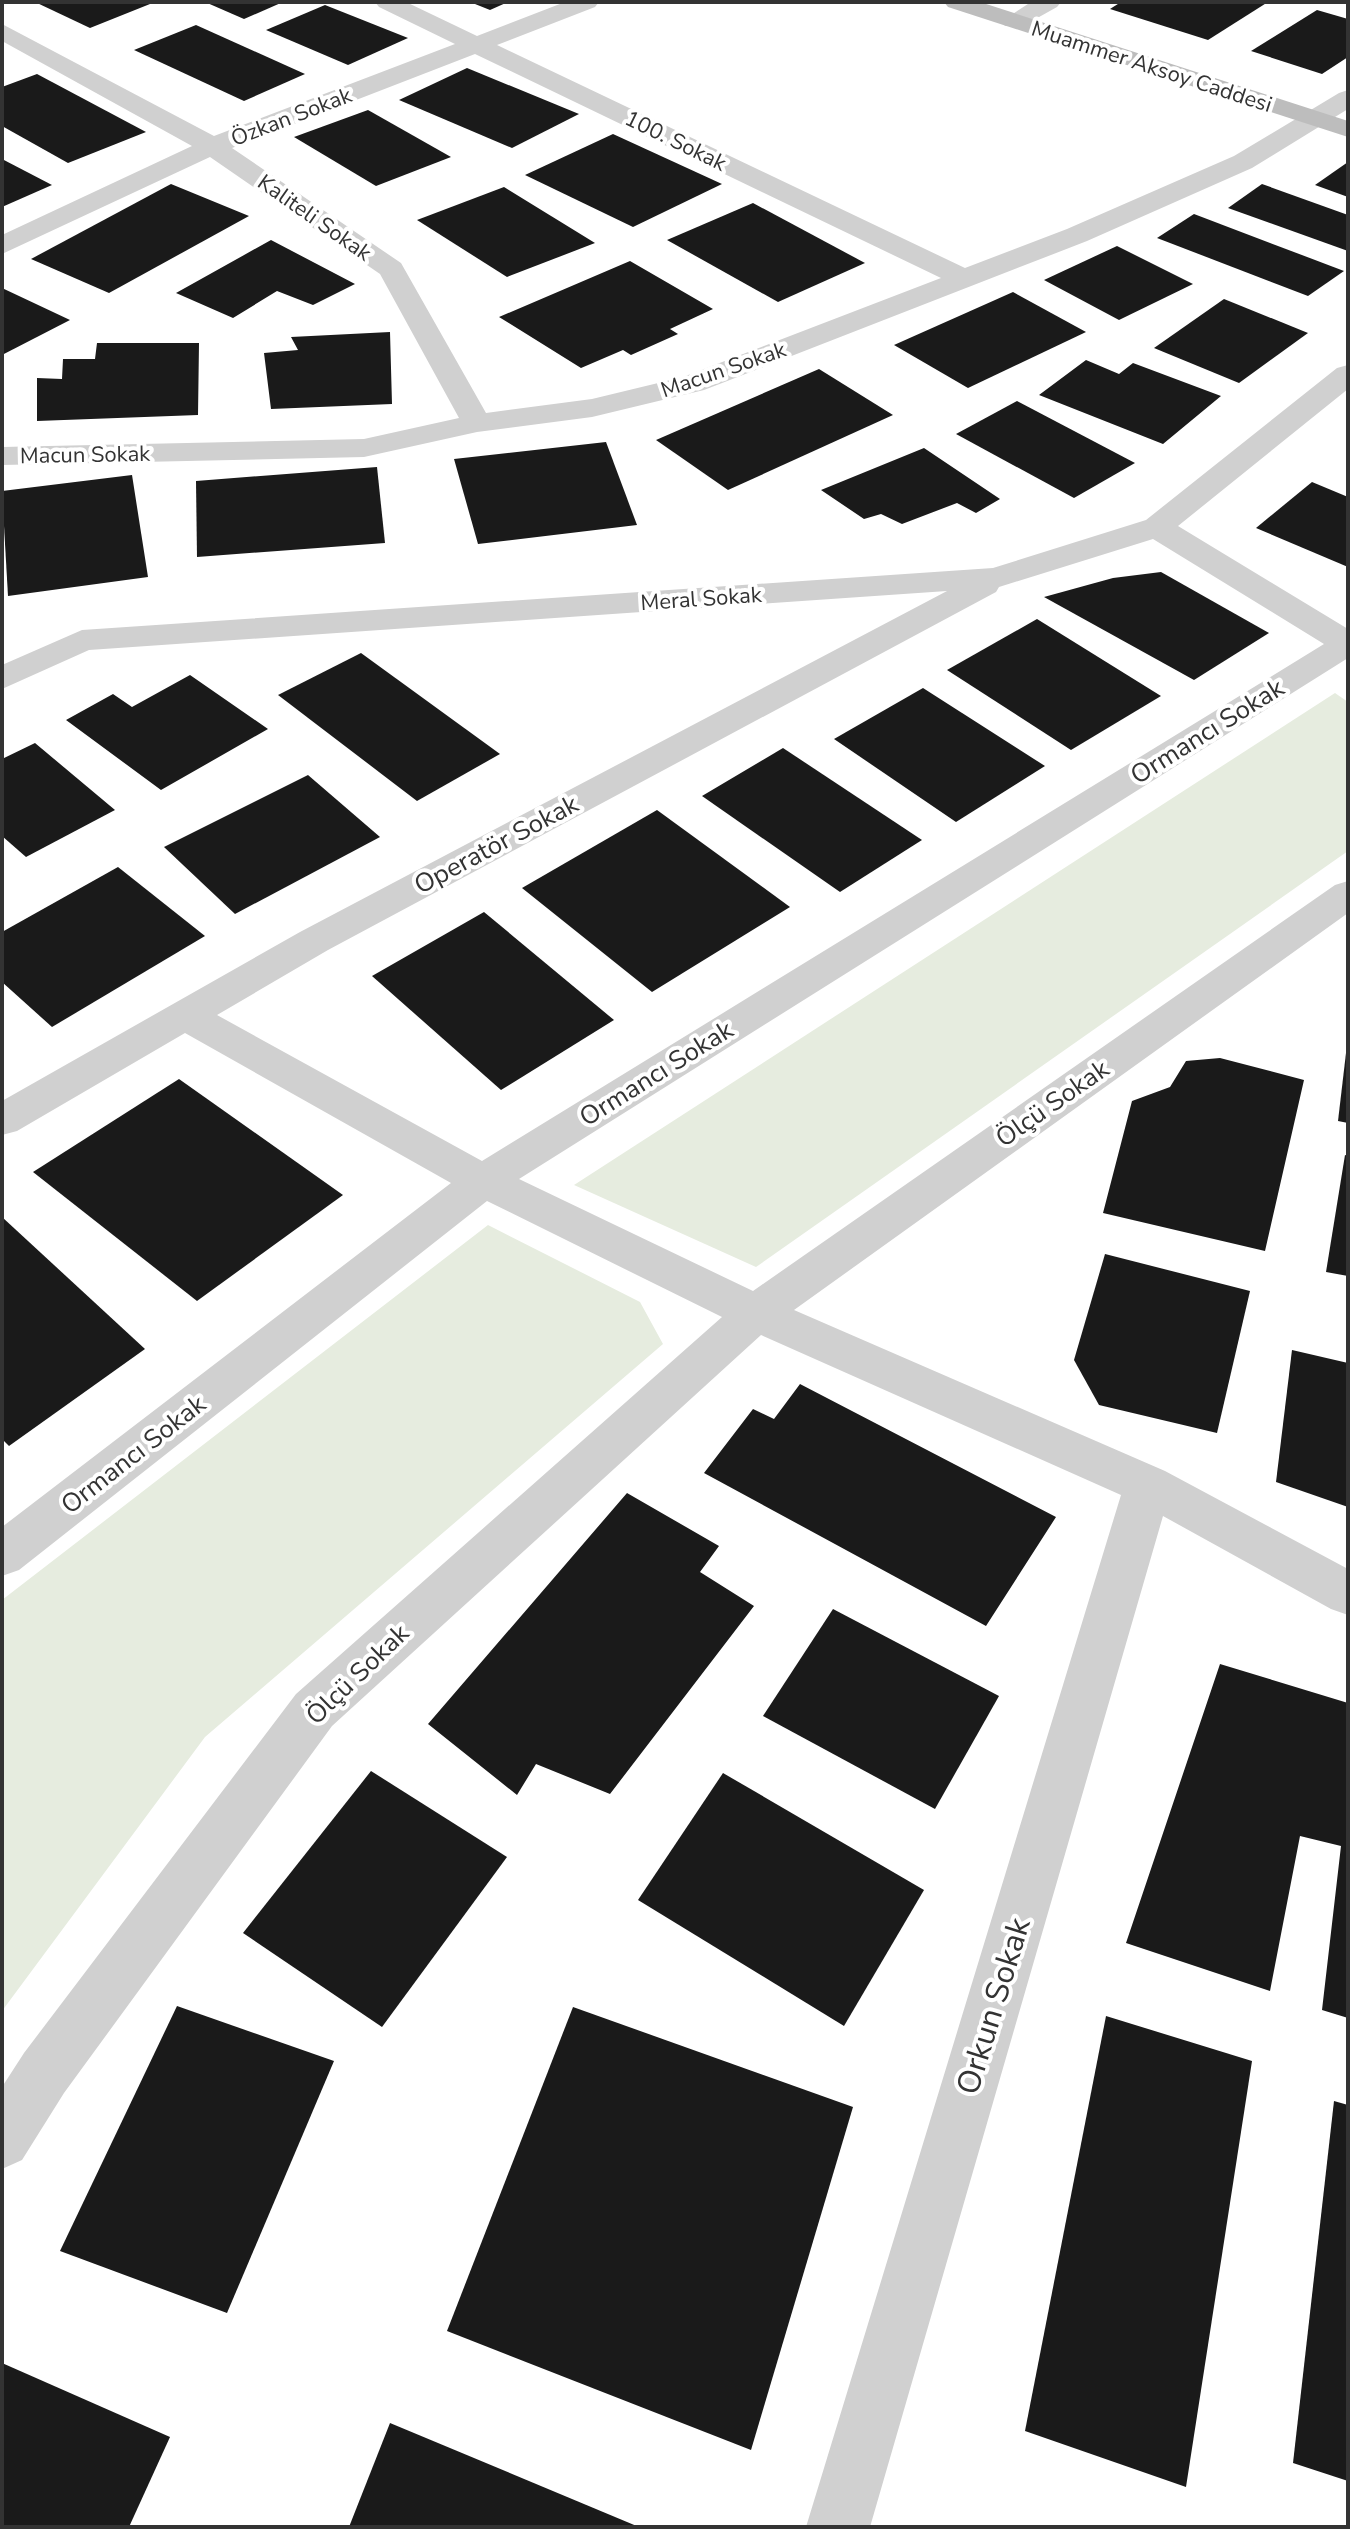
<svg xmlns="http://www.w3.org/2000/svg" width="1350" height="2529" font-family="'Nunito Sans',sans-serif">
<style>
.green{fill:#e6ecdf}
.building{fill:#1a1a1a}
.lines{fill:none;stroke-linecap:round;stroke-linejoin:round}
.street{fill:#d0d0d0;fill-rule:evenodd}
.secondary{fill:#bdbdbd;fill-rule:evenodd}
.labels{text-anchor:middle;stroke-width:8;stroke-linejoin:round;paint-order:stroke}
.far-street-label{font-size:22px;fill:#333;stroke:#fff}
.street-label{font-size:26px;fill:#333;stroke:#fff}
.near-street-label{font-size:32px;fill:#333;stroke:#fff}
</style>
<rect width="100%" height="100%" fill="#fff"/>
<g class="green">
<path d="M1335,693L1348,702V851L756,1267L574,1185Z"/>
<path d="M488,1225L640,1302L663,1344L205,1737L2,2011V1600Z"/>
</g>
<g class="building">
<path d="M35,2H155L90,28Z"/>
<path d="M205,2H283L244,19Z"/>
<path d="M470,2H508L490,10Z"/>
<path d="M1121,2H1268L1208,40L1110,9Z"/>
<path d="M325,5L408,38L348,65L266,30Z"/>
<path d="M1317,10L1348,19V57L1322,74L1251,51Z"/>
<path d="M196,25L305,74L244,101L134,50Z"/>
<path d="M467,68L579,114L512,148L399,100Z"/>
<path d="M37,74L146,132L68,163L2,126V87Z"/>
<path d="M368,110L451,157L376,186L294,137Z"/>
<path d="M613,134L722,184L633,227L525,175Z"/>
<path d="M2,159L52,185L2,207Z"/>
<path d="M1348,162V197L1315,185Z"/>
<path d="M171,184L249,216L109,293L31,259Z"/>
<path d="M1262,184L1348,215V251L1228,208Z"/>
<path d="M504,187L595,243L507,277L417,220Z"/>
<path d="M753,203L865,263L778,302L667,240Z"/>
<path d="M1194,214L1344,271L1308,296L1157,238Z"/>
<path d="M271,240L355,284L313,305L277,291L233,318L176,293Z"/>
<path d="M1117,246L1193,284L1119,320L1044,280Z"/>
<path d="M630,261L713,309L670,329L678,334L631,355L623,350L581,368L499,317Z"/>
<path d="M2,288L70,320L2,355Z"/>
<path d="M1013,292L1086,332L968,388L894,345Z"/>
<path d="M1224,299L1308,333L1239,383L1154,348Z"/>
<path d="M390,332L392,404L271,409L264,353L298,350L291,337Z"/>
<path d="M97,343H199L198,415L37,421V378L62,379L63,359H95Z"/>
<path d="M1086,360L1119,374L1133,363L1221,396L1163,444L1039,395Z"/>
<path d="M819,369L893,415L728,490L656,440Z"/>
<path d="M1017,401L1135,463L1074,498L956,434Z"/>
<path d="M606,442L637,525L478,544L454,459Z"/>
<path d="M924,448L1000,499L976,513L957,503L902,524L881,514L864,519L821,490Z"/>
<path d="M377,467L385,543L197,557L196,481Z"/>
<path d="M132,475L148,577L8,596L2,491Z"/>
<path d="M1312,482L1348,497V567L1256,528Z"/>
<path d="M1161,572L1269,633L1194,680L1044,597L1113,578Z"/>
<path d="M1037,619L1161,696L1071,750L947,670Z"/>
<path d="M361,653L500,754L417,801L278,695Z"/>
<path d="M190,675L268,729L161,790L66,720L113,694L132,707Z"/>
<path d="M923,688L1045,766L956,822L834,739Z"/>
<path d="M35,743L115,810L26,857L2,836V759Z"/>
<path d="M783,748L922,840L840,892L702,796Z"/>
<path d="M308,775L380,837L235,914L164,847Z"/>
<path d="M657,810L790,907L652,992L522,888Z"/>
<path d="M118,867L205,936L52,1027L2,982V932Z"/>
<path d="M484,912L614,1020L501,1090L372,976Z"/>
<path d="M1346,1053H1348V1123L1338,1121Z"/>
<path d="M1220,1058L1304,1080L1265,1251L1103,1213L1132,1101L1170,1087L1186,1061Z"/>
<path d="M179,1079L343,1195L197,1301L33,1172Z"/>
<path d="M1345,1155L1348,1156V1276L1326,1272Z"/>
<path d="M2,1217L145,1349L9,1446L2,1439Z"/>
<path d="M1105,1254L1250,1291L1217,1433L1099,1405L1074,1360Z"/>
<path d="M1292,1350L1348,1363V1507L1276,1482Z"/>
<path d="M800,1384L1056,1517L986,1626L704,1473L753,1409L774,1419Z"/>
<path d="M627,1493L719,1546L700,1572L754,1606L610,1794L536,1764L517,1795L428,1724Z"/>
<path d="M833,1609L999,1696L935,1809L763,1716Z"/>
<path d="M1220,1664L1348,1703V2018L1322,2010L1341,1846L1300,1836L1270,1991L1126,1943Z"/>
<path d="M371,1771L507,1857L382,2027L243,1933Z"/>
<path d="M723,1773L924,1890L844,2026L638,1900Z"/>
<path d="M177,2006L334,2061L227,2313L60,2251Z"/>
<path d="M573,2007L853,2107L751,2450L447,2331Z"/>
<path d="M1106,2016L1252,2061L1186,2487L1025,2431Z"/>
<path d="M1334,2101L1348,2105V2481L1293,2463Z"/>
<path d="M2,2363L170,2437L129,2527H2Z"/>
<path d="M390,2423L639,2527H349Z"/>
</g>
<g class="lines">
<g class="street">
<path d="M375,2H406L477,36L565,2H599L595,7L497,45L965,268L1067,229L1234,156L1339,93L1348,90V109L1252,168L1087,241L704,390L592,417L477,432L364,457L2,465V447L364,439L459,418L380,274L210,157L2,254V235L192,146L2,41V24L214,136L455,44L379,7ZM475,54L941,278L683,377L592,399L486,413L401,263L232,148Z"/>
<path d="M1031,2H1061L1057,7L1023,26H1005L1002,21Z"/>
<path d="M1348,365V389L1178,526L1348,629V658L519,1179L753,1291L1335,885L1348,881V913L794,1310L1165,1471L1348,1569V1615L1331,1609L1163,1516L870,2527H806L1121,1495L761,1335L332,1726L64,2093L22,2160L2,2169V2087L24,2053L296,1694L722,1317L487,1201L19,1570L2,1576V1527L451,1183L185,1033L17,1131L2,1135V1101L300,932L947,591L89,650L2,689V665L82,630L993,568L1146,520L1337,368ZM1153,539L1324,644L482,1161L217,1015L328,950L996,592L999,587Z"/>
</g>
<path class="secondary" d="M944,2H980L1348,121V137L948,7Z"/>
</g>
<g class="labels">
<g class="far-street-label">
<text transform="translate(1152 66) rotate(18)" y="8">Muammer Aksoy Caddesi</text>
<text transform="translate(291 116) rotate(-21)" y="8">Özkan Sokak</text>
<text transform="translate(676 140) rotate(26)" y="8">100. Sokak</text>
<text transform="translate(315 217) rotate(35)" y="8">Kaliteli Sokak</text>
<text transform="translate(723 369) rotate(-19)" y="8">Macun Sokak</text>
<text transform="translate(85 454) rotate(-1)" y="8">Macun Sokak</text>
<text transform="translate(701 598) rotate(-4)" y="8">Meral Sokak</text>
</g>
<g class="street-label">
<text transform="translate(1207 731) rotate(-32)" y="9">Ormancı Sokak</text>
<text transform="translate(496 844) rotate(-28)" y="9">Operatör Sokak</text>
<text transform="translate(656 1073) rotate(-32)" y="9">Ormancı Sokak</text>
<text transform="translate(1052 1103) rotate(-35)" y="9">Ölçü Sokak</text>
<text transform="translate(133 1454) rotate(-38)" y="9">Ormancı Sokak</text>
<text transform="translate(357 1674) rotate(-44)" y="9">Ölçü Sokak</text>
</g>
<g class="near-street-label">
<text transform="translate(993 2006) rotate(-73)" y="11">Orkun Sokak</text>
</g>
</g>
<rect width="1350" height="2529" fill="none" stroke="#333333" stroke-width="8"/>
</svg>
